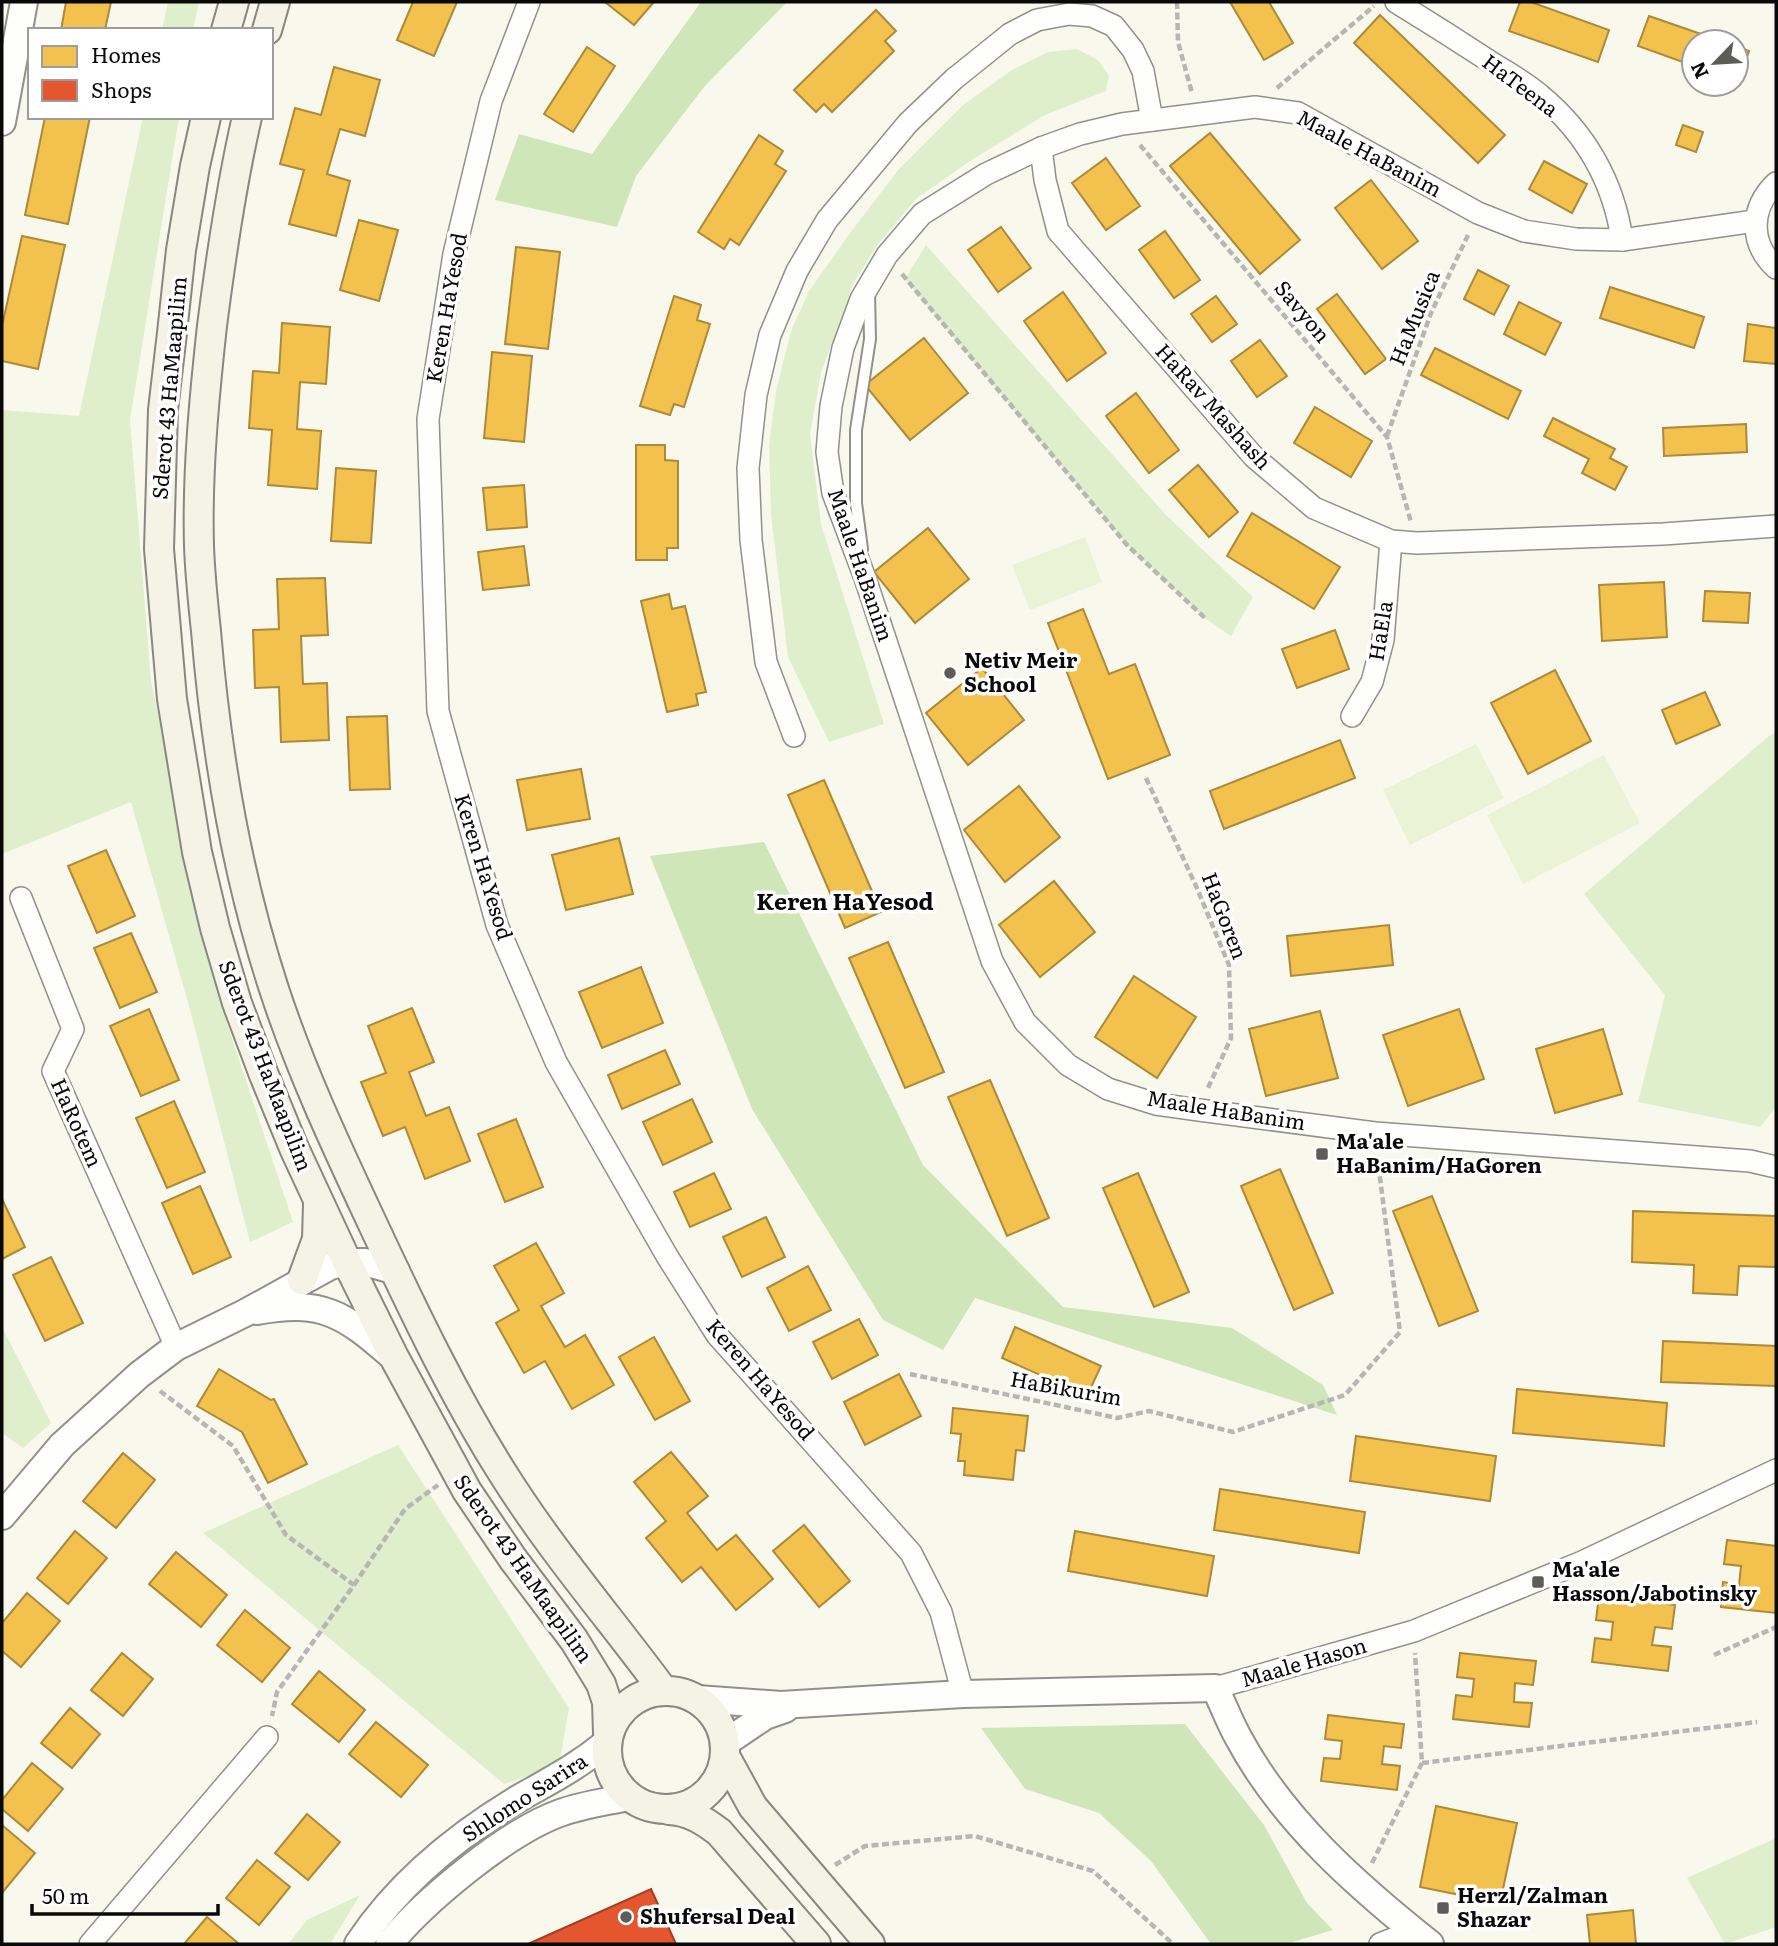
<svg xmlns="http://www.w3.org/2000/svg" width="1778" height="1946" font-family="Literata,serif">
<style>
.green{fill:#dfefcc}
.forest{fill:#cfe6b9}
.pitch{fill:#eaf3d5}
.homes{fill:#f2c14e;stroke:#ac8a39;stroke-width:2}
.shops{fill:#e4572e;stroke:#a24023;stroke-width:2}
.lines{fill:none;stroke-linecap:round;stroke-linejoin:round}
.service-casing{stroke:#91918b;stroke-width:14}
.minor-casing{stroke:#91918b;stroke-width:24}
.tertiary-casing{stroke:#91918b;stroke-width:30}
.secondary-casing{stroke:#888782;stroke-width:32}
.path{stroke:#b6b6b4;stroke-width:4.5;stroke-dasharray:7 3.5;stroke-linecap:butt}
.service{stroke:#fefefc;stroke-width:10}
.minor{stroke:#fefefc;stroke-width:21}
.tertiary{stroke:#fefefc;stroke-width:26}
.secondary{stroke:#f4f3e6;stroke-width:28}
.poi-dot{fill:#5d5d58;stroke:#fff;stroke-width:2.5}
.labels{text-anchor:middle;stroke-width:7;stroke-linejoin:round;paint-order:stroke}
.street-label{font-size:21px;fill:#090909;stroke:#fff}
.poi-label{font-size:21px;font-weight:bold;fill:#090909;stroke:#fff;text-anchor:start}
.neighbourhood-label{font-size:23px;font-weight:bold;fill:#090909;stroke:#fff}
</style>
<rect width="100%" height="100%" fill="#f9f8ec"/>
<g class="green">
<path d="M168,2H199L193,30H162Z"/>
<path d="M1077,49L1098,60L1109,76L1106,91L1045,115L970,161L916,199L878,244L853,284L821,373L810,434L821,524L884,724L829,742L788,657L771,514L769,445L776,391L791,331L809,291L850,233L899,169L963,105L1012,70L1048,52Z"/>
<path d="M143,117H179L130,420L151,681L221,1005L293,1222L250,1242L189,1006L131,802L2,854V410L79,416Z"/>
<path d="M926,245L1166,515L1253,597L1231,636L1206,619L1127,545L905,279Z"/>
<path d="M1776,732V1107L1760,1127L1638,1102L1665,995L1584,894L1769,736Z"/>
<path d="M2,1327L51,1423L23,1448L2,1433Z"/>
<path d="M398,1445L569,1708L559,1766L504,1784L203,1533Z"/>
<path d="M1776,1838V1927L1725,1944L1687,1878Z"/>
<path d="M360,1895L330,1944H288L307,1920Z"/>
</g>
<g class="forest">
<path d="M701,2H787L704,87L636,176L617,227L495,200L519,134L592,154Z"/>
<path d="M764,842L923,1165L1063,1307L1232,1328L1323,1385L1337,1415L975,1298L943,1350L883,1320L752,1109L650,856Z"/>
<path d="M1185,1724L1264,1825L1307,1903L1333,1930L1286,1944H1211L1151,1861L1099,1813L1025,1789L981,1728Z"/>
</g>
<g class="pitch">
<path d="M1085,537L1102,582L1030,610L1012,565Z"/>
<path d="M1476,744L1504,798L1410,845L1383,790Z"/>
<path d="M1604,755L1640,823L1523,884L1487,815Z"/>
</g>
<g class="homes">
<path d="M66,2H111L105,30H61Z"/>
<path d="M413,2H457L434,56L397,40Z"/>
<path d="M605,2H654L634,25Z"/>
<path d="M1230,2H1269L1293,43L1264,60Z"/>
<path d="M1520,2H1531L1609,30L1598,62L1509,31Z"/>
<path d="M876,10L896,31L885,41L894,51L832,112L824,104L816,112L794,90Z"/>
<path d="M1380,15L1505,135L1478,163L1354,43Z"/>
<path d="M1649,16L1724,42H1694V66L1638,46Z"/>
<path d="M1736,46L1749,51L1738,82L1736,81Z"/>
<path d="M587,47L615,66L573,132L544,114Z"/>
<path d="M334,67L380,80L365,136L340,129L327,174L350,181L336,236L289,224L304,170L280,164L295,108L321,115Z"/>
<path d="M45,117H90L68,224L25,215Z"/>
<path d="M1683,125L1703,132L1696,152L1676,145Z"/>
<path d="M1210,133L1300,240L1260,274L1170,166Z"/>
<path d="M759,135L783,151L775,164L786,171L739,245L730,239L724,249L698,232Z"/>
<path d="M1106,158L1140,206L1106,230L1072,183Z"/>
<path d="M1544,161L1587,184L1572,213L1529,189Z"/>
<path d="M1371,180L1418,241L1382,269L1335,208Z"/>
<path d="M359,220L398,230L379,301L340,290Z"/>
<path d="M1001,227L1031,268L998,292L968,250Z"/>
<path d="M1165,231L1200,280L1174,298L1139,250Z"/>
<path d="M22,236L65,245L38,369L2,361V326Z"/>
<path d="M516,247L560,252L548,349L505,344Z"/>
<path d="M1478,270L1509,286L1494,315L1464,299Z"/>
<path d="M1610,287L1704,317L1694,348L1600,318Z"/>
<path d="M1063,292L1106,353L1067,381L1024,321Z"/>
<path d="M1337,294L1386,359L1365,374L1317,309Z"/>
<path d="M674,296L701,305L697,320L710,324L684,407L674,404L670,415L640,406Z"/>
<path d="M1216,296L1237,324L1212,342L1191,314Z"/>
<path d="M1519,302L1561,323L1545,355L1504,334Z"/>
<path d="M282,323L330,327L326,384L300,382L297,429L321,431L317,489L268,485L272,430L249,428L253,371L279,373Z"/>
<path d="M1748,324L1776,328V364L1744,361Z"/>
<path d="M924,338L968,393L910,440L865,385Z"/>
<path d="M1260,340L1287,376L1257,397L1231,361Z"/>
<path d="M1435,348L1521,391L1508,419L1421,375Z"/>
<path d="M492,352L532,356L524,442L484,438Z"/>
<path d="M1136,393L1179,450L1149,473L1106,416Z"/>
<path d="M1315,407L1372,441L1351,477L1294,443Z"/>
<path d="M1553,418L1615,449L1610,458L1627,467L1615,490L1582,473L1589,459L1544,436Z"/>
<path d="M1746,424L1747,452L1664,456L1663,428Z"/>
<path d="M636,445H665V460L678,461V548H667V560H636Z"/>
<path d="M1198,465L1238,512L1209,537L1169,490Z"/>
<path d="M336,468L376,471L371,543L331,541Z"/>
<path d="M524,485L527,527L487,530L483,488Z"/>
<path d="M1252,513L1340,567L1314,609L1227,556Z"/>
<path d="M928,528L969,579L915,623L874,572Z"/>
<path d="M524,546L529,585L483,590L478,552Z"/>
<path d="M325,578L328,635L301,636L303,684L327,683L329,740L281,742L279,687L255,688L253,630L279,629L277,579Z"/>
<path d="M1664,582L1667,637L1602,641L1599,585Z"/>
<path d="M1705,591L1750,593L1748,623L1703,621Z"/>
<path d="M669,594L672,609L685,606L706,692L696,694L698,705L667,712L641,601Z"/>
<path d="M1083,609L1109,674L1135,664L1170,755L1108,779L1048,623Z"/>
<path d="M1335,630L1349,669L1297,688L1282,649Z"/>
<path d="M982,668L1024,720L968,765L926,713Z"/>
<path d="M1555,670L1591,741L1528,774L1491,703Z"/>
<path d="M1705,692L1720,725L1676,744L1662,710Z"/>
<path d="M387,716L390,789L350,790L347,717Z"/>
<path d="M1340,740L1355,778L1224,829L1210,791Z"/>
<path d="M581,769L590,819L527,830L517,780Z"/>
<path d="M824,780L881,912L845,928L788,795Z"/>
<path d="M1019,786L1060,837L1005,882L964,830Z"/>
<path d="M619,838L633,894L566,910L552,855Z"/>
<path d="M106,850L135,916L97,933L68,866Z"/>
<path d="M1054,881L1095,932L1040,977L999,925Z"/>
<path d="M1389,925L1393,965L1291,976L1287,936Z"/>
<path d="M131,933L157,992L120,1008L94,948Z"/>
<path d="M888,942L944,1072L905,1088L849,958Z"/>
<path d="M641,967L663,1023L602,1048L579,992Z"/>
<path d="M1134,976L1196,1017L1157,1078L1095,1037Z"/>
<path d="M412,1008L434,1062L409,1072L426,1116L449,1107L470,1161L425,1179L405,1127L383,1136L361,1082L386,1073L368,1026Z"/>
<path d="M149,1009L179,1080L141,1096L110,1026Z"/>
<path d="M1459,1009L1484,1079L1408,1106L1383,1035Z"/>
<path d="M1320,1011L1338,1078L1266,1096L1249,1029Z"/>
<path d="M1603,1029L1622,1094L1555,1113L1536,1049Z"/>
<path d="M665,1050L680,1084L622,1109L608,1075Z"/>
<path d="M990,1080L1049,1218L1007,1236L948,1097Z"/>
<path d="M692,1099L712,1142L663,1165L643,1122Z"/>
<path d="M174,1101L205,1172L167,1188L136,1118Z"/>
<path d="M516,1119L543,1187L505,1202L478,1134Z"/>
<path d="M1280,1169L1333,1293L1294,1310L1241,1186Z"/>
<path d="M714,1173L731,1209L690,1227L674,1192Z"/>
<path d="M1138,1173L1189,1292L1154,1307L1103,1188Z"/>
<path d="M200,1186L231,1257L193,1274L162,1203Z"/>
<path d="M1432,1196L1478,1311L1439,1326L1393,1211Z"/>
<path d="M2,1199L25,1247L2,1259Z"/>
<path d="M1633,1211L1776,1216V1267L1739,1266L1737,1295L1693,1293L1694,1265L1632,1262Z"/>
<path d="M766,1217L785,1257L742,1277L723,1237Z"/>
<path d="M536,1243L564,1293L541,1306L565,1347L585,1335L614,1385L572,1409L545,1361L524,1373L496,1323L519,1310L494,1266Z"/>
<path d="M51,1257L83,1323L45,1341L13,1275Z"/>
<path d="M808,1266L831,1310L789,1331L767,1288Z"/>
<path d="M859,1319L878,1355L832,1379L813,1342Z"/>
<path d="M1015,1327L1101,1366L1087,1396L1002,1358Z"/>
<path d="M654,1337L690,1401L655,1420L619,1357Z"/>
<path d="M1663,1341L1776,1346V1386L1661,1382Z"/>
<path d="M219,1369L271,1400L274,1399L307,1464L268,1483L242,1432L197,1406Z"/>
<path d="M899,1374L921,1416L865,1445L844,1402Z"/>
<path d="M1517,1389L1667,1403L1664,1446L1513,1433Z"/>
<path d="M953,1408L1028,1416L1024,1451L1016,1450L1013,1480L964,1475L965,1461H958L961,1434L951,1433Z"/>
<path d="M1356,1436L1496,1456L1490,1501L1350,1481Z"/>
<path d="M671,1452L708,1496L687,1513L717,1550L736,1535L773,1579L736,1610L701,1567L682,1582L646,1538L666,1521L634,1482Z"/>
<path d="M123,1453L155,1480L116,1528L83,1501Z"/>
<path d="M1220,1489L1365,1512L1359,1553L1214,1530Z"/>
<path d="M804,1525L850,1581L819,1607L773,1551Z"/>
<path d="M75,1531L107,1558L68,1604L37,1578Z"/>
<path d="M1075,1531L1214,1556L1207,1596L1068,1571Z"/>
<path d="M1727,1540L1776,1546V1613L1721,1607L1723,1582L1739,1585L1741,1566L1724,1564Z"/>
<path d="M176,1552L227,1595L201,1627L149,1584Z"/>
<path d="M27,1593L60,1621L21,1667L2,1651V1623Z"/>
<path d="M1599,1596L1675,1605L1672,1629L1655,1627L1652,1645L1671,1647L1668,1671L1592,1662L1595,1638L1611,1640L1613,1622L1596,1620Z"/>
<path d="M245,1610L290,1648L262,1682L217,1645Z"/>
<path d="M122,1653L153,1679L123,1716L91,1690Z"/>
<path d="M1460,1653L1536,1661L1533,1685L1515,1683L1514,1702L1532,1703L1529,1727L1453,1719L1456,1695L1472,1697L1474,1679L1457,1677Z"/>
<path d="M319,1671L365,1710L339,1742L292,1704Z"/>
<path d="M70,1708L100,1734L72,1768L41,1743Z"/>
<path d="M1328,1715L1404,1724L1401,1748L1384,1746L1382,1764L1400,1766L1397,1790L1321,1781L1324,1758L1340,1759L1342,1741L1325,1739Z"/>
<path d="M376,1722L428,1765L401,1797L349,1754Z"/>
<path d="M32,1763L63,1789L28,1831L2,1809V1800Z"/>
<path d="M1436,1806L1517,1823L1500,1903L1420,1887Z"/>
<path d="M307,1814L340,1842L308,1880L275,1853Z"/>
<path d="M2,1825L35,1853L2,1893Z"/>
<path d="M257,1860L290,1887L259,1925L226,1898Z"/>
<path d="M1633,1910L1636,1944H1590L1587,1915Z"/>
<path d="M207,1917L238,1943L237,1944H184Z"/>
</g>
<path class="shops" d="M651,1889L676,1944H528Z"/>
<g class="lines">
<g class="service-casing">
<path id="service" d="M862,549L856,503V430L870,339L869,293"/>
</g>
<g class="minor-casing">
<g id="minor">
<path d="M529,2L491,101L454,254L428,419L438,711L497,925L556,1062L667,1256L717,1335L911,1553L941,1612L963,1694"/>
<path d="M1396,2C1427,21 1457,40 1486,59C1504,71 1524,81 1540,95C1585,132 1614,182 1622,240"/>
<path d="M1041,148L1045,180L1058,231L1254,457L1314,508L1391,541L1417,543L1663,534L1776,526"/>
<path d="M1776,183C1750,208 1749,243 1776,268"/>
<path d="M1755,221L1622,240L1576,239L1524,231L1478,213L1298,113L1255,107L1122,124L1080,134L1041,148L986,174L922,214L887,255L861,299L843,348L831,406L827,452L833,493L865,578L992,961L1025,1022L1068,1065L1108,1089L1156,1104L1199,1110L1375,1133L1750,1161L1776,1167"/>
<path d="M1352,716L1372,682L1383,640L1391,541"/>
<path d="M794,736L766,662L751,540L748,468L756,395L770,335L797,271L827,220L908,123L954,79L1010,34L1037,20L1069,14L1092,16L1114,26L1133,50L1143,71L1152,120"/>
<path d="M21,898L73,1029L53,1071L176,1347"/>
<path d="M1215,1688L1414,1631L1582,1562L1776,1470"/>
<path d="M90,1944L267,1737"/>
<path d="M1380,1944L1413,1931"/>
</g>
</g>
<g class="tertiary-casing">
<g id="tertiary">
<path d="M2,122L24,2"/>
<path d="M257,1311C322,1299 344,1314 392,1356"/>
<path d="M2,1516L62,1445L139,1375L176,1347L245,1313L330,1266L347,1262H365L396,1271"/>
<path d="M697,1699L781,1705L963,1694L1215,1688C1223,1704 1229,1721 1238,1737C1282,1820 1357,1886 1430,1944"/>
<path d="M725,1743L765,1716L785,1709"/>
<path d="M358,1944C397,1885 455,1837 516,1800C549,1781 576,1768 606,1743"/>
<path d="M389,1944C424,1901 507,1832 560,1813C582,1805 605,1802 628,1797"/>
</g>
</g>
<g class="secondary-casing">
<g id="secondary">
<path d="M226,30L234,2"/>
<path d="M267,30L275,2"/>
<path d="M206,117L195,166L181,250L172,333L163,410L159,549L172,699L197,852L215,928L237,1003L264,1075L294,1148L347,1262L394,1357L467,1491L513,1559L574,1640L601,1684L607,1702L608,1733"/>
<path d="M247,117C231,186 221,256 212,326C204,399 197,473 199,546C200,575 203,603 206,631C216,752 236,873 274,989C301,1072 339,1152 376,1231C414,1312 454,1396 502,1472C550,1549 609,1617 663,1690"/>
<path d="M302,1280L317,1239L318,1204"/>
<circle cx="666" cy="1750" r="59"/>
<path d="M725,1756L753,1807L870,1944"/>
<path d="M669,1810C689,1811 703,1820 719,1832L816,1944"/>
</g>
</g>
<g class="path">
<path d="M1177,2L1178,42L1192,93"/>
<path d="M1277,88L1374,6"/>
<path d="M1140,145L1387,437L1411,522"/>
<path d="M902,274L1127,545L1206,619"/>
<path d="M1387,436L1431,313L1469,233"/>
<path d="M1146,778L1196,886L1229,965L1231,1038L1207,1090"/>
<path d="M910,1374L1117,1418L1149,1411L1233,1432L1345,1395L1400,1332L1377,1155"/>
<path d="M160,1391L233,1446L286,1535L354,1585L277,1692L272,1716"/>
<path d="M354,1585L405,1509L438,1485"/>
<path d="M1714,1655L1776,1627"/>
<path d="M1422,1763L1757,1722"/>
<path d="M1372,1863L1422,1763L1415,1653"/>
<path d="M835,1865L865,1846L975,1836L1093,1871L1173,1944"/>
</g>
<use href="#service" class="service"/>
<use href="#minor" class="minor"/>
<use href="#tertiary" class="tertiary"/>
<use href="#secondary" class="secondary"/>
</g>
<g class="poi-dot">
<circle cx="950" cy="673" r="7"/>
<rect x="1315" y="1147" width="14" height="14" rx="3.5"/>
<rect x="1531" y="1575" width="14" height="14" rx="3.5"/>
<rect x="1436" y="1901" width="14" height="14" rx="3.5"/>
<circle cx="626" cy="1917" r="7"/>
</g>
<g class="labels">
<g class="street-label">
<text transform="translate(1520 86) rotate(37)" y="7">HaTeena</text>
<text transform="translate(1369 154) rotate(28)" y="7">Maale HaBanim</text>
<text transform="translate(447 308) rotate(-80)" y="7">Keren HaYesod</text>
<text transform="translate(1302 312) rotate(50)" y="7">Savyon</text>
<text transform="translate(1415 318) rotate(-68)" y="7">HaMusica</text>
<text transform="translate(170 388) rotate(-85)" y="7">Sderot 43 HaMaapilim</text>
<text transform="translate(1213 407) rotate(48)" y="7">HaRav Mashash</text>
<text transform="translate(860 565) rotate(71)" y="7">Maale HaBanim</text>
<text transform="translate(1381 631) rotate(-81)" y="7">HaEla</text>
<text transform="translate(483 867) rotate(73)" y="7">Keren HaYesod</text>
<text transform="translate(1224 916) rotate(69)" y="7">HaGoren</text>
<text transform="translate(265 1066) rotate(69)" y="7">Sderot 43 HaMaapilim</text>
<text transform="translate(1226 1111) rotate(9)" y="7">Maale HaBanim</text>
<text transform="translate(76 1123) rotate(66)" y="7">HaRotem</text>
<text transform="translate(760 1380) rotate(49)" y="7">Keren HaYesod</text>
<text transform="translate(1066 1389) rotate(10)" y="7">HaBikurim</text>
<text transform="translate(523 1569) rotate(55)" y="7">Sderot 43 HaMaapilim</text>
<text transform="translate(1304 1663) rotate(-16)" y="7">Maale Hason</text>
<text transform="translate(525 1798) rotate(-33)" y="7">Shlomo Sarira</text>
</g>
<g class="poi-label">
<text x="964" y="668">Netiv Meir<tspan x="964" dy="24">School</tspan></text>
<text x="1336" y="1149">Ma'ale<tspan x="1336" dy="24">HaBanim/HaGoren</tspan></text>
<text x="1552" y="1577">Ma'ale<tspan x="1552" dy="24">Hasson/Jabotinsky</tspan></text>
<text x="1457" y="1903">Herzl/Zalman<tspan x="1457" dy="24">Shazar</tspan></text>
<text x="640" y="1924">Shufersal Deal</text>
</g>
<g class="neighbourhood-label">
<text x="845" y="910">Keren HaYesod</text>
</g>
</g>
<rect width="1778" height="1946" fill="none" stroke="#090909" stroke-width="7"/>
<rect x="28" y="28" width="245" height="91" fill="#ffffff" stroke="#9d9d9d" stroke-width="2"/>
<rect x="42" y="46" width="35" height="21" fill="#f2c14e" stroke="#9d9d9d" stroke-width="2"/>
<text x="91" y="63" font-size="21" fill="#090909">Homes</text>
<rect x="42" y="80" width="35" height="21" fill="#e4572e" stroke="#9d9d9d" stroke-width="2"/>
<text x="91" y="98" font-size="21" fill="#090909">Shops</text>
<g transform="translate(1715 63) rotate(245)"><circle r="33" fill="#ffffff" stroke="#9d9d9d" stroke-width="2"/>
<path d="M0-5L12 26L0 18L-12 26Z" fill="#5d5d58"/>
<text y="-10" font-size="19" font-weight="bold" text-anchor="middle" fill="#090909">N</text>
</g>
<path d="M32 1904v10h186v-10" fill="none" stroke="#090909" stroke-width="3.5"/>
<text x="42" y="1904" font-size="21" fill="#090909" stroke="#ffffff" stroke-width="5" paint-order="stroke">50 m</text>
</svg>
